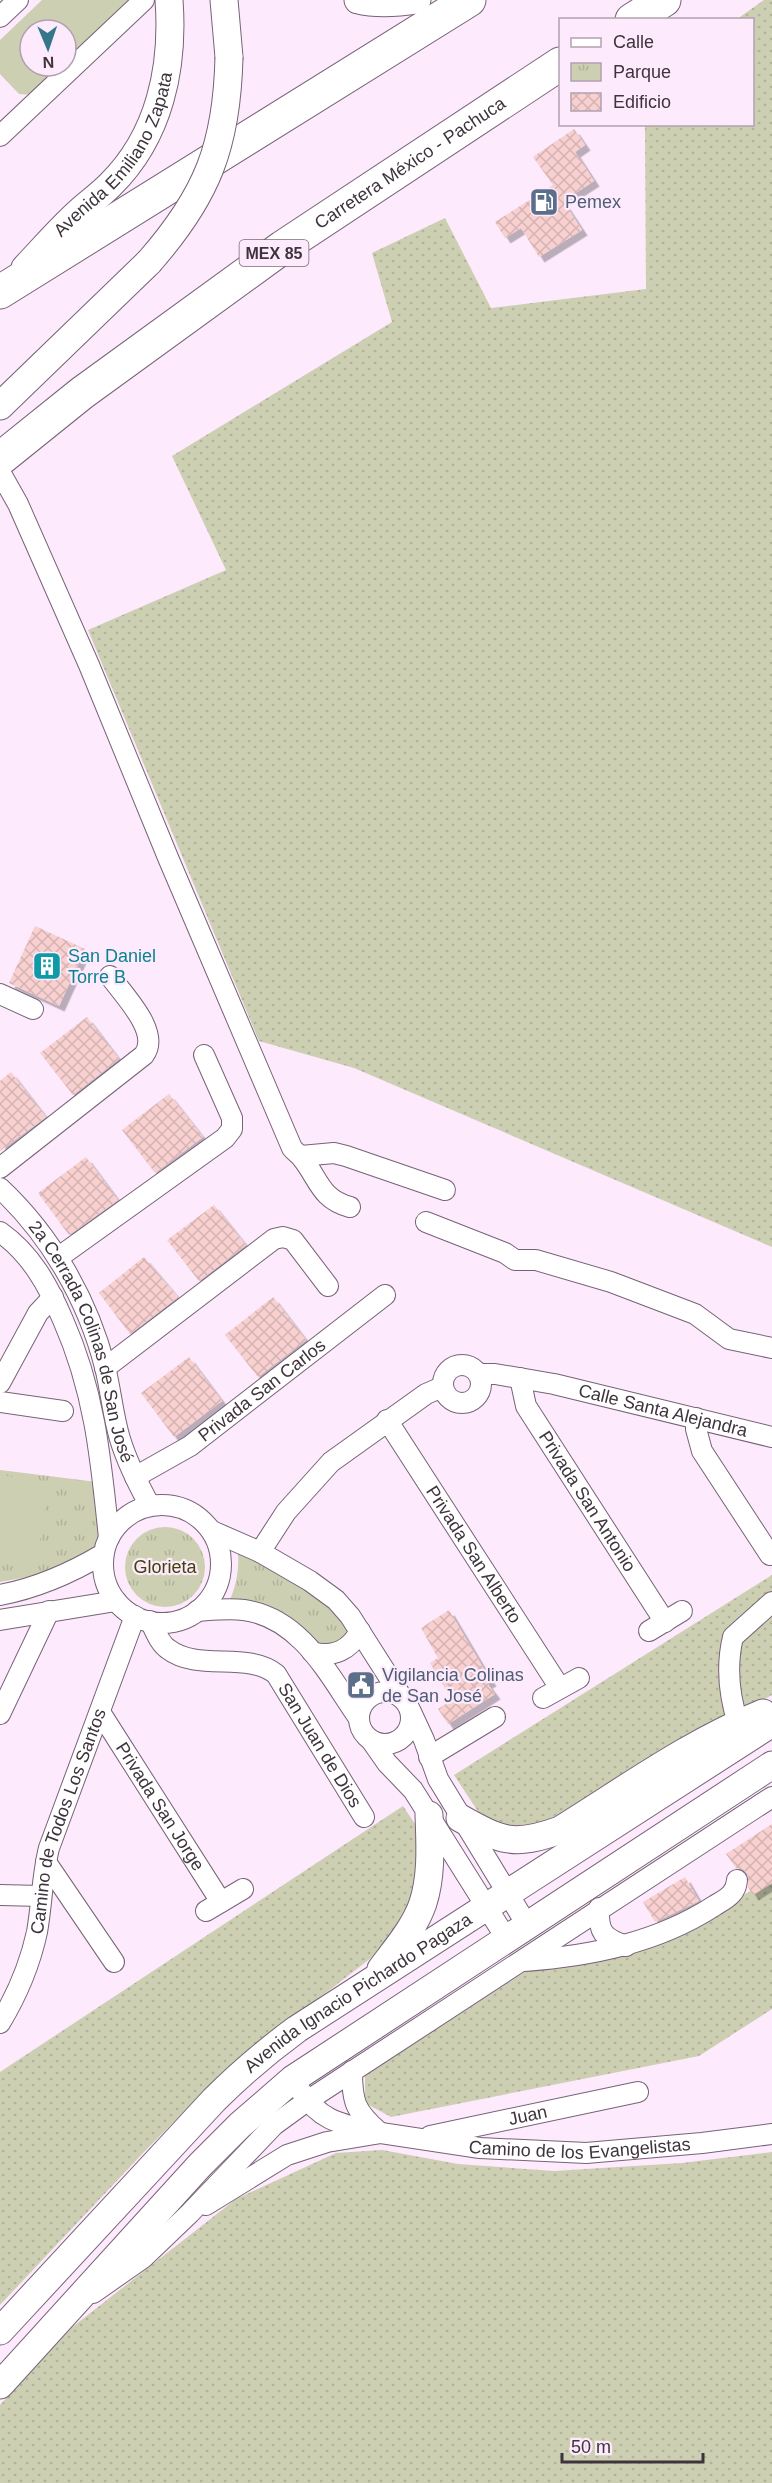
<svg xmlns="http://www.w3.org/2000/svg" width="772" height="2483" font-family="Arial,sans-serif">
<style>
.grass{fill:url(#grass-dots)}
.park{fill:url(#park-tufts)}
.pitch{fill:#cdcfb2}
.building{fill:url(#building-cross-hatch);filter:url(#shadow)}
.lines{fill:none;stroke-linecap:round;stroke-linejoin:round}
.minor-casing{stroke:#776277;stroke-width:22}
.secondary-casing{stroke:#776277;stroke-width:29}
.motorway-casing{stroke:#776277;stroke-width:35}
.minor{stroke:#fff;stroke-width:20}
.secondary{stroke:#fff;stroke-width:27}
.motorway{stroke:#fff;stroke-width:33}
.secondary-bridge-casing{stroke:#776277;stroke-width:29;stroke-linecap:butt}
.secondary-bridge{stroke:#fff;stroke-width:27}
.labels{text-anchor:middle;stroke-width:4.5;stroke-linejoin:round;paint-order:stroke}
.shield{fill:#fdeafc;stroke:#776b76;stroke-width:1.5}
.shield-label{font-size:16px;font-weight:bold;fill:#3e343d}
.street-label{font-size:18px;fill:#3e343d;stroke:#fdeafc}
.service-label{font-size:18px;fill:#4e5e75;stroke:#fdeafc;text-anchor:start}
.culture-label{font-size:18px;fill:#0d838f;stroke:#fdeafc;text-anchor:start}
.park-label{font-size:18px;fill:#40420a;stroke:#fdeafc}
</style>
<defs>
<pattern id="grass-dots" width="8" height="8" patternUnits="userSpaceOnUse" patternTransform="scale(1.5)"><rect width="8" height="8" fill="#cdcfb2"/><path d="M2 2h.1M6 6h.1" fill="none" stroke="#b1b29a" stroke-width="1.8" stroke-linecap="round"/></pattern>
<pattern id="park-tufts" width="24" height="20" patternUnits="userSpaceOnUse" patternTransform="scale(1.5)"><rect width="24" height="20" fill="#cdcfb2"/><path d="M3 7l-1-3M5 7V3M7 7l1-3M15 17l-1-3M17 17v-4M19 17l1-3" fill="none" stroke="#b1b29a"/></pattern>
<pattern id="building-cross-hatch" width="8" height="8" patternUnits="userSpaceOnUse" patternTransform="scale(1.5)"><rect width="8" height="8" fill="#f7d0cf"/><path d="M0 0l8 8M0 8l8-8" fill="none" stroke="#d5b3b3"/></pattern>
<filter id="shadow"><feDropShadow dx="5.5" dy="5.5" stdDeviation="0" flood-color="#0004"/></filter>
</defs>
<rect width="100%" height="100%" fill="#fdeafc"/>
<g class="grass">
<path d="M764,0H772V1247L354,1068L259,1041L88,630L226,570L172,456L392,322L372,253L445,218L491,308L646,289L645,125L752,124V20L737,19Z"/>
<path d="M772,1575V1695L528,1831L483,1819L454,1775Z"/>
<path d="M403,1806L415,1824L422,1872L406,1914L380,1951L221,2074L142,2154L0,2305V2072Z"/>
<path d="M772,1879V2009L699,2056L391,2117L365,2103V2072L443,2025L528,1970L663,1939Z"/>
<path d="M382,2150L458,2164L554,2171L682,2163L772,2152V2483H0V2405L66,2332L236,2199L336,2153Z"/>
</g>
<g class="park">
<path d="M0,1470L97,1482L101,1533L94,1552L50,1573L0,1582Z"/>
<circle cx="165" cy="1567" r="40"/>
<path d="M238,1551C264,1565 346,1608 350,1636L342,1647L320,1644C293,1613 269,1605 229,1602C237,1584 239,1570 238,1551Z"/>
</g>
<g class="pitch">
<path d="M42,0H130L66,64V30H30V66H64L33,95L19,94L0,74V40Z"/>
<path d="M0,1475L49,1482L36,1566L0,1560Z"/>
</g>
<g class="building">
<path d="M574,129L585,145L575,152L594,181L563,201L582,230L539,257L521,228L505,238L495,222L553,185L533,157Z"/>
<path d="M35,926L85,949L59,1006L9,983Z"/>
<path d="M87,1017L119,1059L73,1095L40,1053Z"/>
<path d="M11,1072L46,1117L0,1151V1081Z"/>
<path d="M169,1094L203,1137L155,1173L122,1130Z"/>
<path d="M86,1157L118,1200L69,1235L38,1193Z"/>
<path d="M214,1205L246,1245L199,1281L167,1240Z"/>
<path d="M144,1257L178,1297L130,1334L99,1293Z"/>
<path d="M273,1297L306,1340L258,1377L225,1335Z"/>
<path d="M189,1357L222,1401L174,1437L141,1393Z"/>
<path d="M449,1610L491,1681L487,1683L495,1694L448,1724L438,1709L452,1700L430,1663L438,1658L421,1628Z"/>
<path d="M772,1824V1883L753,1895L748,1887V1875L744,1870L736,1868L726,1854Z"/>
<path d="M685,1877L699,1901L655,1922L643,1902Z"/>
</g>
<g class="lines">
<g class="minor-casing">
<g id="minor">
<path d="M0,17L18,0"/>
<path d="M0,136L144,0"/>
<path d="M0,472L18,504L89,665L169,860L292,1148C295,1152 299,1154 302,1158C319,1179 320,1199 350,1207"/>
<path d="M0,994L33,1009"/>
<path d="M301,1156L334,1153L346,1156L445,1190"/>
<path d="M0,1168L144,1055C161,1032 124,996 110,976"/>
<path id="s1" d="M0,1188C51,1236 88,1300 105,1367C111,1391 113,1416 120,1439C127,1462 138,1484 150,1506"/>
<path d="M426,1222L505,1253L515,1260H536L611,1282L695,1314L729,1339L772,1348"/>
<path d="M0,1232C31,1254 48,1285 63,1320C95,1392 101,1460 109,1538"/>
<path d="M59,1257L225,1138L232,1129V1118L204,1055"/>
<circle cx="462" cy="1384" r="19"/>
<path d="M105,1368L274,1239L283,1237L293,1240L328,1286"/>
<path id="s2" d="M479,1374H495L554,1384L772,1437"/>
<path id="s3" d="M520,1378L526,1406L665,1622"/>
<path d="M0,1383L38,1313L53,1297"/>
<path d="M0,1402L63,1411"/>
<path d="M696,1418V1429L702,1451L770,1555"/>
<path id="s4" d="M387,1420L560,1688"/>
<path id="s5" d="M135,1477L190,1446L385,1295"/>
<circle cx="162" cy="1564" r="59"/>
<path d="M212,1531L260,1552L310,1581L336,1600L350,1616L401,1696"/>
<path d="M260,1552L286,1512L331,1462L426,1394L442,1387"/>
<path d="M0,1595C37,1588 71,1573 103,1554"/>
<path d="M197,1611C212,1610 228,1608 244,1610C301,1618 328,1674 358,1717"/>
<path d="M0,1620L116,1601"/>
<path id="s6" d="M150,1621C155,1630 159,1643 168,1649C198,1672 247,1651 276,1674L364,1817"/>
<path d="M649,1631L682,1611"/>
<path d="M312,1652C333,1658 350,1650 360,1631"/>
<circle cx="385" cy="1718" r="26"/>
<path d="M543,1698L579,1678"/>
<path id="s7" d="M100,1712L221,1902"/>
<path d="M411,1712L424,1740L438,1779L527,1925"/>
<path d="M0,1714L49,1611"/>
<path d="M738,1723C729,1695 726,1666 733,1637L772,1602"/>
<path d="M371,1740L387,1763L413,1790L506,1938"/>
<path d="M429,1757L495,1717"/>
<path d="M46,1862L114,1962"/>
<path d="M0,1895L41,1896"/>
<path d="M599,1908C598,1932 603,1938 626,1946"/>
<path d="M206,1911L243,1889"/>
<path d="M524,1961C590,1956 657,1943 714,1906C725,1899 736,1895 737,1880"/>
<path id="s8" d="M0,2023C17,1995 30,1964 37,1932C42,1904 42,1876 49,1848L135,1616"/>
<path d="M352,2071C352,2102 355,2111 379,2132"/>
<path d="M300,2090C321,2122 341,2124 376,2132"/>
<path id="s9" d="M430,2136L638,2092"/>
<path id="s10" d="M206,2205L287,2155L327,2142L381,2133L480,2148L586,2153L702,2143L772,2134"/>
<path d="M93,2293L143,2258L190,2213L274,2125L307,2101L772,1797"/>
</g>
</g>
<g class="secondary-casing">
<g id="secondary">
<path d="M224,0L229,57"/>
<path d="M358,0C378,5 398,3 417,0"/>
<path id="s11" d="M25,268C43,249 60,229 79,212C89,203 100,195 110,185C160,136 174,67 169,0"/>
<path d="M0,406L149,262"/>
<path d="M460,1818C501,1841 514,1847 560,1830C626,1789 691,1742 763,1713"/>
<path d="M381,1969C396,1949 415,1927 423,1903C432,1875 430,1844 429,1815"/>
<path id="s12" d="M0,2331L214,2100C240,2074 267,2051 297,2029L772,1723"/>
<path d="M0,2385L200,2165L240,2125L293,2079L772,1765"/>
</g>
</g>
<g class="motorway-casing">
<g id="motorway">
<path d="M632,20L664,0"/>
<path d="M0,292L469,0"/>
<path id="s13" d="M0,459L82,393L283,247L560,64"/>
</g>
</g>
<use href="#minor" class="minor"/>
<use href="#secondary" class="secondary"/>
<use href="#motorway" class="motorway"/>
<g class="secondary-bridge-casing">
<path id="secondary-bridge" d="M149,262C207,196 227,146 229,57"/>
</g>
<use href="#secondary-bridge" class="secondary-bridge"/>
</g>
<defs>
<g id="fuel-square" transform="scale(1.5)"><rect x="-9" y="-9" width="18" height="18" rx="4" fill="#5c6f8a" stroke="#fdeafc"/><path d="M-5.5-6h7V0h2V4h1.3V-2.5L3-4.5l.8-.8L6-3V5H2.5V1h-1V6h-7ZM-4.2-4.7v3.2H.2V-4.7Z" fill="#fff"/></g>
<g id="building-square" transform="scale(1.5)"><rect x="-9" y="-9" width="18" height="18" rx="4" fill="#0f9aa8" stroke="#fdeafc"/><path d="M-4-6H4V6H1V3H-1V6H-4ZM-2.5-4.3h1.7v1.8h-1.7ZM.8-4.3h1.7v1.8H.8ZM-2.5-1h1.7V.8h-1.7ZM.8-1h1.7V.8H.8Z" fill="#fff"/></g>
<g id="civic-square" transform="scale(1.5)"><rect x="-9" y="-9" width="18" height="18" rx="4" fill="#5c6f8a" stroke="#fdeafc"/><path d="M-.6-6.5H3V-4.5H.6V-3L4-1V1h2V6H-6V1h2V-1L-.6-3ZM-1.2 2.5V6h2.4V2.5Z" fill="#fff"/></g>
</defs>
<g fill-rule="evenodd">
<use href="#fuel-square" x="544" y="202"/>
<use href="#building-square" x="47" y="966"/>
<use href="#civic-square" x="361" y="1685"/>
</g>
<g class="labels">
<rect class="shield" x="239.5" y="240" width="69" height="26" rx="4.5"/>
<g class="shield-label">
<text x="274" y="259">MEX 85</text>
</g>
<g class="street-label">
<text dy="6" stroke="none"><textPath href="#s11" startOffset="147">Avenida Emiliano Zapata</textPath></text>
<text dy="6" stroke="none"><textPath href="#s13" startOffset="506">Carretera México - Pachuca</textPath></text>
<text dy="6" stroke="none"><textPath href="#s1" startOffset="178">2a Cerrada Colinas de San José</textPath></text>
<text dy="6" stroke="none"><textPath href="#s5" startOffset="154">Privada San Carlos</textPath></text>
<text dy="6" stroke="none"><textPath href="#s2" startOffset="188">Calle Santa Alejandra</textPath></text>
<text dy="6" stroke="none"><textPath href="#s3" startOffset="142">Privada San Antonio</textPath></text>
<text dy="6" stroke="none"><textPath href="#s4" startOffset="160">Privada San Alberto</textPath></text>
<text dy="6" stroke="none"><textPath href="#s6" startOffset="230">San Juan de Dios</textPath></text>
<text dy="6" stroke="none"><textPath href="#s7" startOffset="112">Privada San Jorge</textPath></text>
<text dy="6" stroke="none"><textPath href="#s8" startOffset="214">Camino de Todos Los Santos</textPath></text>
<text dy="6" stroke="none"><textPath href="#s12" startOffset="495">Avenida Ignacio Pichardo Pagaza</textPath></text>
<text dy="6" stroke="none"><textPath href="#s9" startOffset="100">Juan</textPath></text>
<text dy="6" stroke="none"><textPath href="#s10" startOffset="392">Camino de los Evangelistas</textPath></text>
</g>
<g class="service-label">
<text x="565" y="208">Pemex</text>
<text x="382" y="1681">Vigilancia Colinas<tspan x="382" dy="21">de San José</tspan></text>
</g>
<g class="culture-label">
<text x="68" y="962">San Daniel<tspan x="68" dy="21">Torre B</tspan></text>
</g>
<g class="park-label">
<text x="165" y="1573">Glorieta</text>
</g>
</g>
<rect x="559" y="18" width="195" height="108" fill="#fdeafc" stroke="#b1a1b0" stroke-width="1.5"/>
<rect x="571" y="38" width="30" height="9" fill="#ffffff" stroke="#b1a1b0" stroke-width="1.5"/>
<text x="613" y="48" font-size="18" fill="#3e343d">Calle</text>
<rect x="571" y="63" width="30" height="18" fill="url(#park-tufts)" stroke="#b1a1b0" stroke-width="1.5"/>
<text x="613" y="78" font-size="18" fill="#3e343d">Parque</text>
<rect x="571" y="93" width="30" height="18" fill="url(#building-cross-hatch)" stroke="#b1a1b0" stroke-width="1.5"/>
<text x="613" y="108" font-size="18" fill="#3e343d">Edificio</text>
<g transform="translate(48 48) rotate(178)"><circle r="28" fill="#fdeafc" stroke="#b1a1b0" stroke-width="1.5"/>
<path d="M0-4.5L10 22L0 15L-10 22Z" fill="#357789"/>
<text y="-9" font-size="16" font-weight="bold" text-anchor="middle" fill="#3e343d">N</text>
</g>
<path d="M562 2453v9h141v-9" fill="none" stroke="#3e343d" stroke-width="3"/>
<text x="571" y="2453" font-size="18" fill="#3e343d" stroke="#fdeafc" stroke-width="4.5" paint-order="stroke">50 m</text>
</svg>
